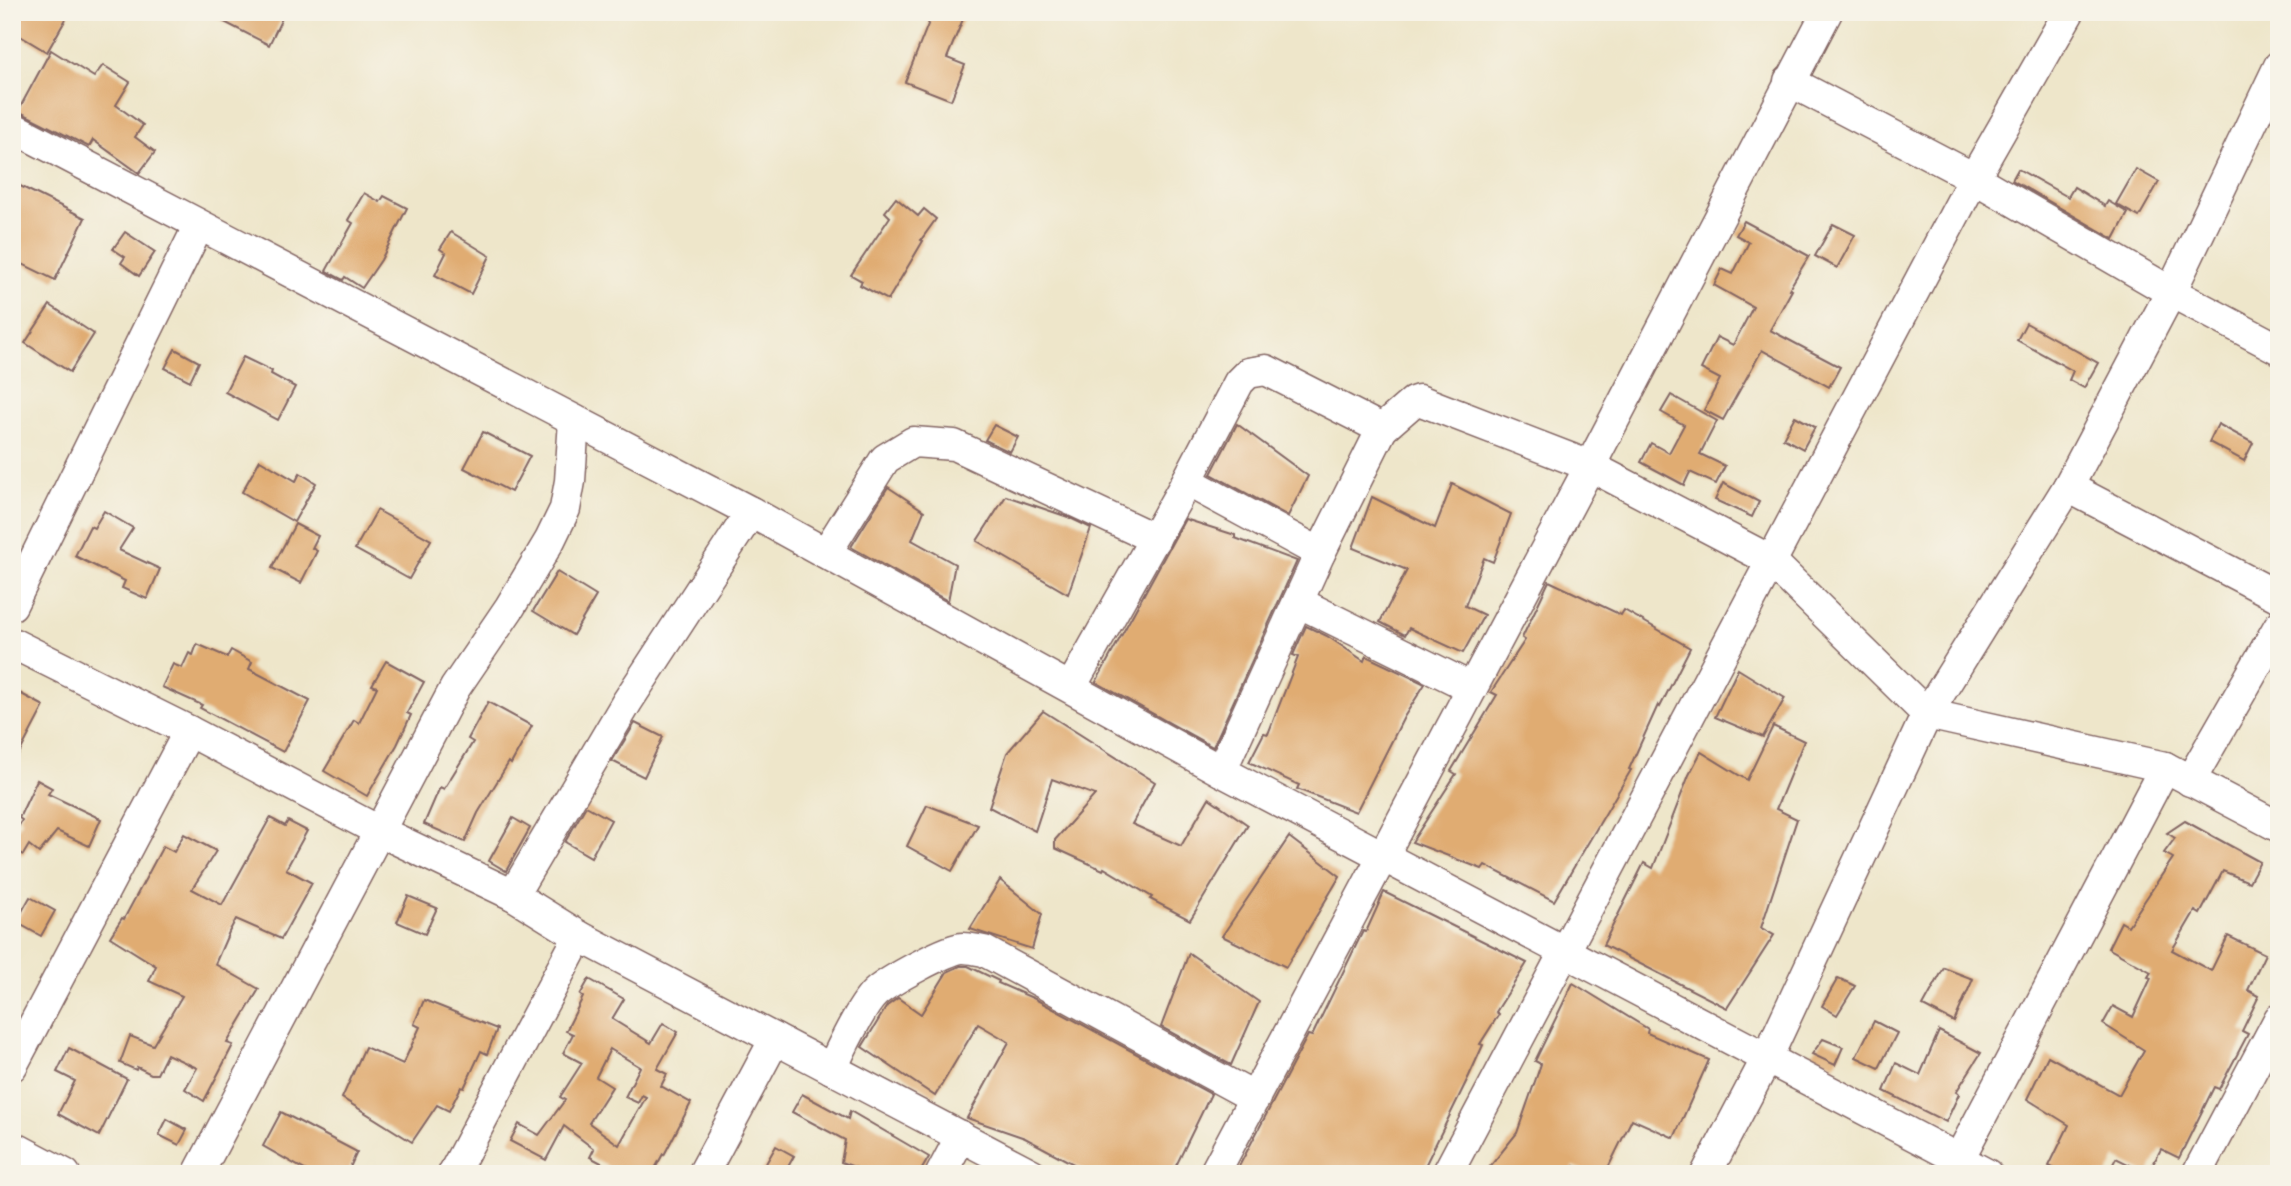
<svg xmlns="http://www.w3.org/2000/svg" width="2291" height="1186" font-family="Pangolin,sans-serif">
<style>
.building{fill:#e0ac72;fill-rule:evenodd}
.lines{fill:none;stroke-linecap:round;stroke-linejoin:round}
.minor-casing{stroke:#836563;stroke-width:33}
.minor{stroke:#fff;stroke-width:30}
</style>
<rect width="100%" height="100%" fill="#f7f3e8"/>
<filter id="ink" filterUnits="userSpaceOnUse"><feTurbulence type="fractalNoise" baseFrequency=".0143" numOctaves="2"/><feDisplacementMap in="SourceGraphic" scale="14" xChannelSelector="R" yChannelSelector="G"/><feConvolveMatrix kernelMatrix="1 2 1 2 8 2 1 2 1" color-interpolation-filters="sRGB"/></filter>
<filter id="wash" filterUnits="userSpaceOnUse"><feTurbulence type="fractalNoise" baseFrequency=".00686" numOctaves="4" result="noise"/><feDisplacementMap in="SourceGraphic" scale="28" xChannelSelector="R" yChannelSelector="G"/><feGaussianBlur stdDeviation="1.57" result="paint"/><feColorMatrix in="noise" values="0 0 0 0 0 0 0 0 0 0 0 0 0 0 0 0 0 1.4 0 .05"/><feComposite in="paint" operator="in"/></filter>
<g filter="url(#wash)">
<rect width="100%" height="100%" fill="#eee6ca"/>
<g id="blocks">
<g class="building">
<path d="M12,12H70L47,52L12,31Z"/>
<path d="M205,12H285L269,45Z"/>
<path d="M933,12H966L947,58L965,65L951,100L905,82Z"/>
<path d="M51,50L94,77L103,65L130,82L116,105L143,125L135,137L155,152L139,173L93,140L89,147L18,111Z"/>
<path d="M2018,169L2068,197L2074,187L2105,206L2108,201L2128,213L2114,239L2012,180Z"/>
<path d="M2136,169L2159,182L2139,217L2116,204Z"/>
<path d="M12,182L85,218L55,280L12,259Z"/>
<path d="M364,193L380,202L384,196L407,208L381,260L362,288L345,277L343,280L326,271L353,223L348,220Z"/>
<path d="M896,198L918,216L924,209L936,219L921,240L923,241L888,300L860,285L862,281L851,275L890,217L885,212Z"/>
<path d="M1744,221L1809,256L1789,289L1792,290L1770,330L1840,367L1829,387L1762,350L1723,420L1704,410L1720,379L1701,369L1717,337L1733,345L1753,307L1714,285L1722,269L1733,274L1749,242L1736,235Z"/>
<path d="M1833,224L1855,235L1837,268L1815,256Z"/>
<path d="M125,232L155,252L139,276L121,263L125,257L113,249Z"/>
<path d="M451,232L490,256L471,294L435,275L446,253L440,249Z"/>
<path d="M50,305L94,334L70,372L25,343Z"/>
<path d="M2026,323L2098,363L2084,388L2069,380L2073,371L2017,340Z"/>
<path d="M175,349L199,362L190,381L165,368Z"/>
<path d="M243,357L272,371L271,374L295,387L278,420L225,392Z"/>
<path d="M1671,395L1717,421L1700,454L1725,466L1716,484L1690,472L1684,485L1641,462L1651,443L1669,453L1684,425L1661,412Z"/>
<path d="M1795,416L1815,427L1803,449L1783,438Z"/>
<path d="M1237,424L1308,476L1288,516L1211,474Z"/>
<path d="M2218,424L2253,443L2244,461L2209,442Z"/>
<path d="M994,425L1018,437L1010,452L985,440Z"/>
<path d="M483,432L530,456L511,492L464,468Z"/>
<path d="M260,460L296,481L300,473L316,483L294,522L242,492Z"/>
<path d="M1723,483L1759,502L1752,517L1715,500Z"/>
<path d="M1452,484L1511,514L1493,562L1484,558L1465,606L1484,615L1463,653L1409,628L1405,635L1380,622L1407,570L1353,548L1372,497L1435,528Z"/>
<path d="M888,487L924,511L912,540L955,564L948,601L851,547Z"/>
<path d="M1006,496L1068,517L1091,528L1068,594L977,541Z"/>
<path d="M377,510L431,540L409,579L355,549Z"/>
<path d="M104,511L133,528L119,550L160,569L147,599L122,588L125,581L75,556L90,526L94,528Z"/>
<path d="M1185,519L1235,535V538L1297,561L1213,747L1096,682Z"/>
<path d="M295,524L318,536L312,548L317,551L301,583L272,568Z"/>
<path d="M557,572L596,596L573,635L533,611Z"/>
<path d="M1549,581L1621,615L1624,610L1690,648L1660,707L1658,705L1629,769L1631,770L1554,901L1485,865L1482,869L1412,842L1456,774L1451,771L1497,695L1491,692L1525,640L1522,638Z"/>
<path d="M1306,626L1327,636L1364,661L1366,656L1425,684L1404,717L1356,812L1297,789L1299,785L1249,762L1264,733L1268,734L1298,657L1293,655Z"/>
<path d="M197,644L227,657L231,650L252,662L249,669L310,701L283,752L200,708L202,705L162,687L173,664L182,668L189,653L193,655Z"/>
<path d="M386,661L424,682L407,713L411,715L397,745L367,796L324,771L354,720L359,723L377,687L372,685Z"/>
<path d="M1738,669L1785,698L1763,737L1715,717Z"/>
<path d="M12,689L44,706L12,767Z"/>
<path d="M488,702L532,726L511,764L509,762L478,813L465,842L424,824L440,787L444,789L473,742L468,739Z"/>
<path d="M1043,711L1155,782L1132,824L1181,846L1209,798L1248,825L1190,920L1150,899L1152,897L1104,868L1103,870L1055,848V840L1095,795L1052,779L1035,831L989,807L1007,753Z"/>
<path d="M635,723L663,737L644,777L612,761Z"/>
<path d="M1773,726L1804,741L1776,809L1797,819L1761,928L1774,935L1727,1008L1603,945L1644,863L1653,868L1689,775L1701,752L1747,780Z"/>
<path d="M37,780L52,788L48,794L101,819L89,846L57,831L39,853L29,845L23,855L12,849V838L22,820L19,818Z"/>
<path d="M927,805L978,825L952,871L907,846Z"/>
<path d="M586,806L611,820L591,857L565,842Z"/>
<path d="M270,818L285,826L288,821L307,831L286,869L312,883L281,939L236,919L229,932L215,964L259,989L227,1043L233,1045L204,1101L185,1089L197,1068L167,1054L157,1074H151L137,1067L136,1070L120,1063L130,1036L153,1045L182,996L149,981L156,966L110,937L122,918L124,919L163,846L174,852L184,834L216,851L192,889L222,905Z"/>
<path d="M513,818L530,828L506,871L489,861Z"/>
<path d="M2185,821L2260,862L2249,882L2223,871L2200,914L2195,911L2172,950L2211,971L2228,936L2265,954L2248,990L2259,996L2242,1031L2248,1034L2219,1089L2214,1087L2179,1158L2161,1149L2148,1174L2116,1158L2108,1174H2065L2049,1166L2069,1125L2027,1099L2048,1056L2119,1095L2144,1050L2103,1024L2113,1006L2133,1017L2151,978L2148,977L2151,972L2108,948L2121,922L2128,926L2173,858L2164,853L2175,838L2167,833Z"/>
<path d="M1289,837L1340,876L1286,967L1222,936Z"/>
<path d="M1000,880L1042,914L1032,949L970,929Z"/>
<path d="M1384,892L1527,963L1496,1012L1499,1014L1480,1044L1483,1045L1469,1076L1421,1174H1235L1308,1035L1312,1036L1363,931L1366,932Z"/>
<path d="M408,896L437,908L425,934L397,922Z"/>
<path d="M30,897L55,911L41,936L16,922Z"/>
<path d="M1189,953L1259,1002L1231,1065L1161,1027Z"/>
<path d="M960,966H968L999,981L998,983L1035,999L1211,1094L1172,1174H1092L1025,1138L967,1118L1009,1042L978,1024L935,1096L862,1047L887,1006L898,998L921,1014L947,972Z"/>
<path d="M1944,968L1973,979L1954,1022L1923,1006Z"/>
<path d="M1838,978L1855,986L1837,1015L1822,1006Z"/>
<path d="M589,979L624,999L612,1019L651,1043L663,1023L678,1032L657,1069L667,1074L661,1086L691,1103L664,1155L663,1154L652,1174H622L590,1157L594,1149L564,1126L546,1160L510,1141L519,1124L539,1135L565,1100L560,1097L582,1063L563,1053L573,1034L566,1031L583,997L580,995ZM610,1049L640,1067L625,1097L638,1103L642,1095L646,1097L619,1145L589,1123L612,1087L596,1077Z"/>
<path d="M1573,983L1648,1029L1647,1033L1709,1060L1674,1138L1632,1119L1605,1174H1591L1574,1166L1570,1174H1484L1517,1133L1541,1064L1535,1061Z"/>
<path d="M424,1000L497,1029L487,1054L481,1051L464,1088L461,1087L449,1111L437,1105L412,1142L342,1098L365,1047L403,1064L420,1027L414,1024Z"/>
<path d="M1874,1021L1897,1033L1879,1068L1856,1057Z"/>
<path d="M1939,1031L1981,1053L1956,1092L1959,1094L1946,1122L1884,1091L1896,1063L1920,1075Z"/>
<path d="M1823,1039L1843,1047L1835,1065L1812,1054Z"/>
<path d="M69,1048L127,1079L99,1136L58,1114L75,1081L57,1072Z"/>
<path d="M802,1094L848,1119L850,1111L929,1157L919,1174H873L841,1162L845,1140L792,1112Z"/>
<path d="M281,1112L357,1152L347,1174H312L263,1146Z"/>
<path d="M167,1119L187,1130L179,1145L159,1135Z"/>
<path d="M776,1146L794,1156L784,1174H760Z"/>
</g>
</g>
</g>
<g filter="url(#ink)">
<use href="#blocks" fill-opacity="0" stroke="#836563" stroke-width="2"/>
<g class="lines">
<g class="minor-casing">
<g id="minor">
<path d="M1789,81L1974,178L2171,292L2279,349"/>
<path d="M12,127L751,512L1221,771L1987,1174"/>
<path d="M1187,481L1320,553"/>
<path d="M2068,487L2279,597"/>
<path d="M826,553L885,459L913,442L954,445L1155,539"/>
<path d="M1298,602L1472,688"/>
<path d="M12,605L199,225"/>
<path d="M12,643L189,731L379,831L513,895L579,936L1032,1174"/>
<path d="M1071,687L1187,481L1239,382L1248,373L1266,370L1382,429L1413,402L1419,400L1590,466L1770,560L1927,714L2165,767L2279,827"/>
<path d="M1221,771L1320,553L1382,429"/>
<path d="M2190,781L2279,626"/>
<path d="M513,895L627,702L751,512"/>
<path d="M12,1066L189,731"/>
<path d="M832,1069C840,1050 862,1005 875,993C887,982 948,948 963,948C970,948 977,950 984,951L1255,1098"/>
<path d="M12,1146L65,1174"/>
<path d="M198,1174L455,688L510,607L550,540L565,509L570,481L574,420"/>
<path d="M453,1174L579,936"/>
<path d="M703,1174L775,1039"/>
<path d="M941,1174L961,1136"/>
<path d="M1214,1174L1590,466L1827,12"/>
<path d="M1447,1174L1974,178L2069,12"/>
<path d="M1706,1174L1767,1058L1927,714L2068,487L2171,292L2279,66"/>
<path d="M1951,1174L2165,767"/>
<path d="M2197,1174L2279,1019"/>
</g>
</g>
<use href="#minor" class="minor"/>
</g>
</g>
<rect width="2291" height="1186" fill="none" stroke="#f7f3e8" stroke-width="42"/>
</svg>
